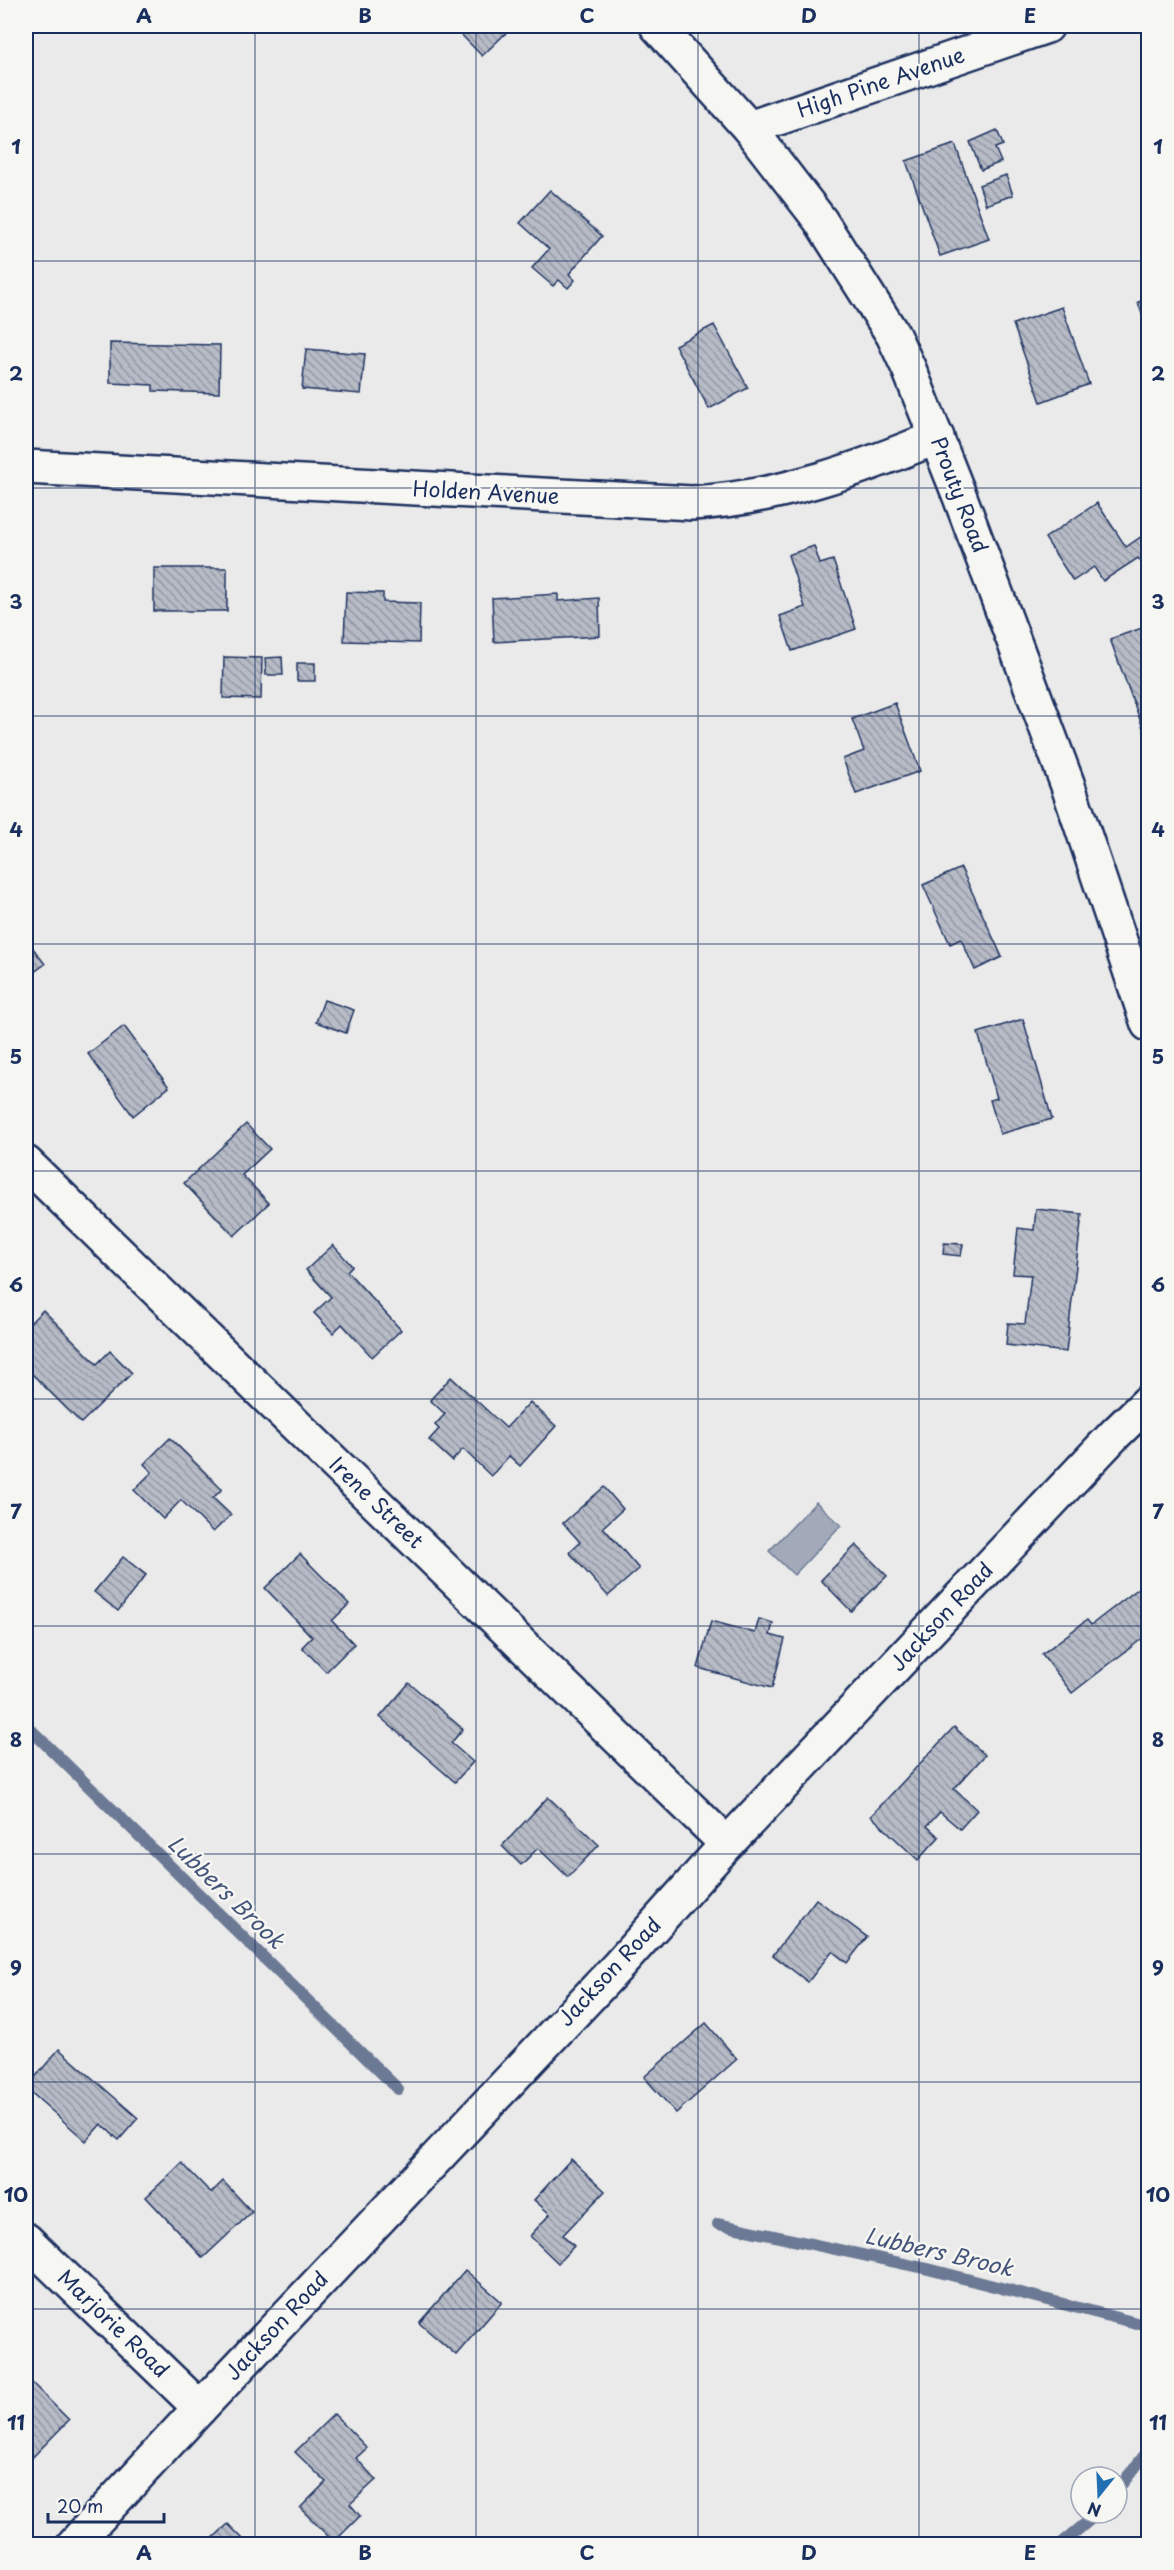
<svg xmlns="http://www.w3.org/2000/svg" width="1174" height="2570" font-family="'Playpen Sans',sans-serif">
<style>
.water{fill:#a2aaba;stroke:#6c7995;stroke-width:1.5}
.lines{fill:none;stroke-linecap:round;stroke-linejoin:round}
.stream{stroke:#6c7995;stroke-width:12}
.building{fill:url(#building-back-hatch);stroke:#1b2f5e;stroke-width:1.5}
.minor-casing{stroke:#1b2f5e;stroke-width:38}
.tertiary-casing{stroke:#1b2f5e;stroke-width:38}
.minor{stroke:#f6f6f2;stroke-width:33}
.tertiary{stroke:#f6f6f2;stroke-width:33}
.grid{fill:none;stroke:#1b2f5e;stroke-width:1.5;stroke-opacity:0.55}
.labels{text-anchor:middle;stroke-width:5;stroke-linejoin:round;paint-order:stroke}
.street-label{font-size:21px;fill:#1b2f5e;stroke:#f6f6f2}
.water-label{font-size:22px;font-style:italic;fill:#44547a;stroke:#f6f6f2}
.neatline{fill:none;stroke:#1b2f5e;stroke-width:2}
.grid-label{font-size:20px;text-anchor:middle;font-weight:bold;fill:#1b2f5e}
</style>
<defs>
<pattern id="building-back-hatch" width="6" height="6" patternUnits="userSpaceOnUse" patternTransform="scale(1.5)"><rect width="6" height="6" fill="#b6bbc6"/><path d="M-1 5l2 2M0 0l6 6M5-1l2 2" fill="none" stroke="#9398a4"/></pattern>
</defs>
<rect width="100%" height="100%" fill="#e9eae9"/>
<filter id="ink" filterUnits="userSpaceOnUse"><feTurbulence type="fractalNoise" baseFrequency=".0167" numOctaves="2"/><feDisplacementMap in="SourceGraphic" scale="12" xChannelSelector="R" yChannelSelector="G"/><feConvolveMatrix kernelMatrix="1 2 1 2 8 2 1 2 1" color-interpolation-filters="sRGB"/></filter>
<g filter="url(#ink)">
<path class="water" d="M816,1502L841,1525L794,1575L769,1551Z"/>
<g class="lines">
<g class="stream">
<path d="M26,1725L398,2089"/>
<path d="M718,2224L928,2269L1148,2326"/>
<path d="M1117,2490L1148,2451"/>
<path d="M1061,2544L1098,2513"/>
</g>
</g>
<g class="building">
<path d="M453,26H508L511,28L482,56Z"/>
<path d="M997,130L1003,145L995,148L1001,162L981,170L970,142Z"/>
<path d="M955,144L989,239L940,256L906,161Z"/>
<path d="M1006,175L1013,195L986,205L979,185Z"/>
<path d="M550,190L602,236L569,274L575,280L568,288L559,280L553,286L532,268L549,249L520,223Z"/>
<path d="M1148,299V319L1144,320L1138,302Z"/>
<path d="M1062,307L1089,384L1041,402L1013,324Z"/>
<path d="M714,325L748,388L709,409L675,345Z"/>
<path d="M110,343L220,345L219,393L153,391V385L110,383Z"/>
<path d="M306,349L365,354L361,394L302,389Z"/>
<path d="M1097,503L1126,547L1148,532V563L1144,566L1138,558L1103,581L1094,567L1073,581L1045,538Z"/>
<path d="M814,546L820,564L833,560L856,629L792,651L780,616L805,607L788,555Z"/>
<rect x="154" y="568" width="73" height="43"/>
<path d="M346,592L383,593V602L420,603L419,643L344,641Z"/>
<path d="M558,594V601L599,598L600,636L494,642L492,598Z"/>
<path d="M1148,626V732L1145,733L1110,639Z"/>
<path d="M224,657L262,658L261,699L223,698Z"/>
<path d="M282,657L283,675H266L265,658Z"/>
<rect x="297" y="663" width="18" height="18"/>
<path d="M895,703L920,771L856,794L843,759L864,751L852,719Z"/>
<path d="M961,868L1002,957L975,970L961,939L950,944L923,885Z"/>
<path d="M26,939L45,964L26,978Z"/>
<path d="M324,1000L354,1010L346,1033L316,1022Z"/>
<path d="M1023,1019L1052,1119L1000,1134L990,1100L997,1098L978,1033Z"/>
<path d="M124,1026L169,1087L133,1116L88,1054Z"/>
<path d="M246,1124L270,1149L242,1175L269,1203L234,1236L184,1183Z"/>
<path d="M1036,1209L1082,1214L1066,1352L1006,1345L1008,1323L1025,1324L1031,1275L1013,1274L1018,1228L1034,1230Z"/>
<path d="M944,1243L963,1244L961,1256L943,1254Z"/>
<path d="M333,1245L352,1266L347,1271L401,1330L372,1357L342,1324L333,1333L314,1313L331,1297L306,1270Z"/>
<path d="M43,1310L97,1364L110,1351L132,1373L81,1423L26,1368V1327Z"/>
<path d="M451,1377L506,1428L530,1402L556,1426L520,1466L509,1456L491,1476L463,1449L452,1461L429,1440L439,1429L435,1425L445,1414L430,1400Z"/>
<path d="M170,1438L222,1489L213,1498L231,1515L213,1532L181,1500L163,1519L134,1490L152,1472L144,1464Z"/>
<path d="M604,1487L623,1509L603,1527L639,1569L608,1596L569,1552L580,1542L563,1523Z"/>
<path d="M856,1545L887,1576L851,1611L821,1580Z"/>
<path d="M300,1554L349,1604L332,1621L354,1644L326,1672L302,1647L312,1637L265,1588Z"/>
<path d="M123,1557L146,1575L118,1611L94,1592Z"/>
<path d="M1148,1581V1634L1072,1693L1042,1654L1087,1620L1091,1625Z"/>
<path d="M759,1619L773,1623L770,1635L785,1639L772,1688L698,1668L711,1621L755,1633Z"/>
<path d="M409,1683L463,1729L451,1743L473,1762L455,1782L380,1717Z"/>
<path d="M954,1727L985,1755L954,1789L977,1810L960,1829L940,1812L927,1826L939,1837L918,1860L871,1816Z"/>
<path d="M548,1797L599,1845L568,1877L538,1848L521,1865L502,1846Z"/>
<path d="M816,1899L867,1937L847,1963L832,1951L808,1982L773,1955Z"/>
<path d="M706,2023L737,2059L676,2113L644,2077Z"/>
<path d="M59,2049L138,2118L119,2140L101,2124L86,2141L26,2088Z"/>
<path d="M571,2159L605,2191L563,2235L574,2246L558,2263L530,2236L550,2214L534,2200Z"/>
<path d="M182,2163L211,2193L223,2181L252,2212L203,2258L146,2197Z"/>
<path d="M465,2270L502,2302L456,2355L419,2323Z"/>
<path d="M26,2377L69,2420L26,2464Z"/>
<path d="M334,2414L367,2448L356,2458L376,2480L350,2504L360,2516L334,2542L300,2508L326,2482L295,2452Z"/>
<path d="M228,2524L248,2544H207Z"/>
</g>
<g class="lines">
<g class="minor-casing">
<g id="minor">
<path d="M749,128L1047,26"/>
<path d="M26,467L692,503C776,499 860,469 937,437"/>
<path d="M26,1163L727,1844"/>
<path d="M26,2240L200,2408"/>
<path d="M74,2544L200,2408L619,1965L727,1844L1114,1435L1148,1402"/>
</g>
</g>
<g class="tertiary-casing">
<path id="tertiary" d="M657,26L749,128L820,220L893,335L909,369L960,497L1067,783L1148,1024"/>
</g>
<use href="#minor" class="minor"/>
<use href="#tertiary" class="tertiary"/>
</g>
</g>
<path class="grid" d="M255,26V2544M476,26V2544M698,26V2544M919,26V2544M26,261H1148M26,488H1148M26,716H1148M26,944H1148M26,1171H1148M26,1399H1148M26,1626H1148M26,1854H1148M26,2082H1148M26,2309H1148"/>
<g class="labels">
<g class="street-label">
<text transform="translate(881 83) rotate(-19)" y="7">High Pine Avenue</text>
<text transform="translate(486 493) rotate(3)" y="7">Holden Avenue</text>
<text transform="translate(959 495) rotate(69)" y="7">Prouty Road</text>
<text transform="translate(376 1503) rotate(44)" y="7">Irene Street</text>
<text transform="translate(942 1617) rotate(-47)" y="7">Jackson Road</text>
<text transform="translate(610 1972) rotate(-47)" y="7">Jackson Road</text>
<text transform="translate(113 2324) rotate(44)" y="7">Marjorie Road</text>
<text transform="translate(277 2326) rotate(-47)" y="7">Jackson Road</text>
</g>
<g class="water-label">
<text transform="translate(226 1892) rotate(44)" y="8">Lubbers Brook</text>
<text transform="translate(939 2252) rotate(13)" y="8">Lubbers Brook</text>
</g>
</g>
<rect width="1174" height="2570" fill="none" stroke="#f6f6f2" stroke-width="66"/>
<g transform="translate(1099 2495) rotate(198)"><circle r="28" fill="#f6f6f2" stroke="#9ea6b7" stroke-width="1.5"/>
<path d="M0-4.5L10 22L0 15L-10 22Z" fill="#1f6fb2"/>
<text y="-9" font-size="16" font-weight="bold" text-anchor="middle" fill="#1b2f5e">N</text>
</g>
<path d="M48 2513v9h116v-9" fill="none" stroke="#1b2f5e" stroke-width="3"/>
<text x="57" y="2513" font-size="18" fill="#1b2f5e" stroke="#f6f6f2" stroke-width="4.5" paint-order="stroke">20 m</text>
<rect x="33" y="33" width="1108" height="2504" class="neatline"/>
<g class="grid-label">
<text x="144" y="23">A</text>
<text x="365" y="23">B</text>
<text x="587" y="23">C</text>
<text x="809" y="23">D</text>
<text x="1030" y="23">E</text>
<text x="16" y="154">1</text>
<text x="1158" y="154">1</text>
<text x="16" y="381">2</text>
<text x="1158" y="381">2</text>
<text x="16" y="609">3</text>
<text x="1158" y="609">3</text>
<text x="16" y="837">4</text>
<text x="1158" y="837">4</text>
<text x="16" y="1064">5</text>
<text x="1158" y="1064">5</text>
<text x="16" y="1292">6</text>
<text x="1158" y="1292">6</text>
<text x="16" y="1519">7</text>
<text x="1158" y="1519">7</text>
<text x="16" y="1747">8</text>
<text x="1158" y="1747">8</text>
<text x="16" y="1975">9</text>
<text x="1158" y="1975">9</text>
<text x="16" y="2202">10</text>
<text x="1158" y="2202">10</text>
<text x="16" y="2430">11</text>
<text x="1158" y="2430">11</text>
<text x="144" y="2560">A</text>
<text x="365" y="2560">B</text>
<text x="587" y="2560">C</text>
<text x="809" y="2560">D</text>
<text x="1030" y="2560">E</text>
</g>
</svg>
